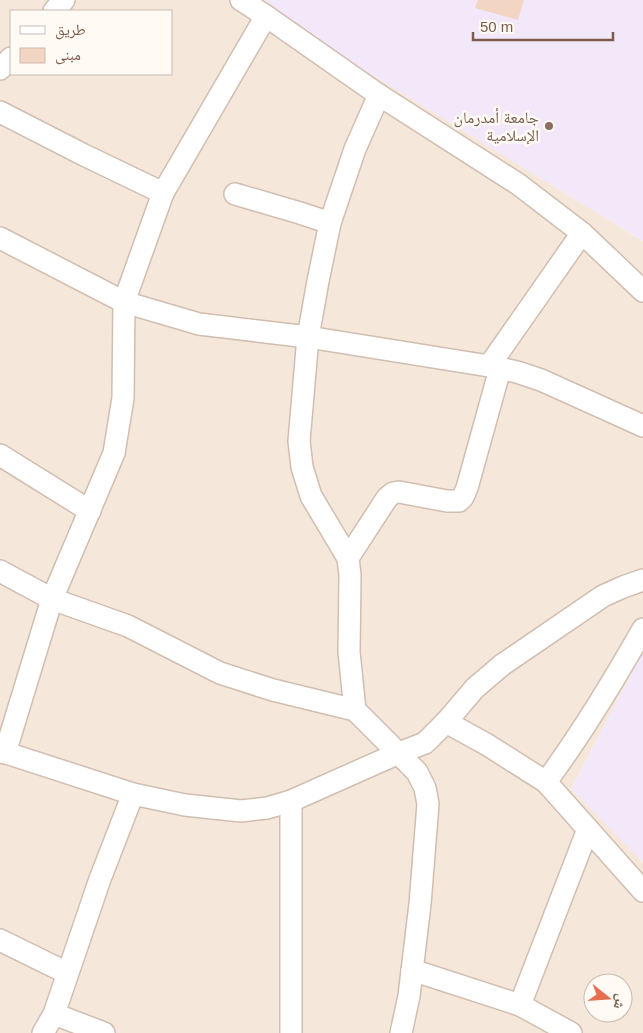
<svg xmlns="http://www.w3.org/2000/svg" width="643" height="1033" font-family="Helvetica,'Noto Naskh Arabic',sans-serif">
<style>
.residential{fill:#f5e8da;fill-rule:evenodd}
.education{fill:#f3e8fa}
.building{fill:#f3d5c3}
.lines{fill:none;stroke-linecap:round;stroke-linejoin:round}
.street-casing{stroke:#d1beb0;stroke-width:24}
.street{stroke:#fff;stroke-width:21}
.education-dot{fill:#8d6e63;stroke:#fffaf3;stroke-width:2}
.labels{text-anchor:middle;stroke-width:5;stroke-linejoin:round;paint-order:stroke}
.education-label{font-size:16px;fill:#785e54;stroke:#fffaf3;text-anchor:end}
</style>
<rect width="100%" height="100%" fill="#fdf6ec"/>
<path class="residential" d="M0,0H251L643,241V652L571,789L643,862V1033H0ZM11,11H171V74H11ZM593,983H623V1013H593Z"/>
<g class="education">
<path d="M251,0H643V241L268,11Z"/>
<path d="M643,652V862L571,789Z"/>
</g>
<path class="building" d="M478,0H524L518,20L475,8Z"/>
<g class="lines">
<g class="street-casing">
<g id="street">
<path d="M241,0L266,16L379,95L518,184L582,233L643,291"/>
<path d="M54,11L64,0"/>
<path d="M0,69L11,58"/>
<path d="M0,112L84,155L163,193"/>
<path d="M235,194L300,213L330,223"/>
<path d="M0,238L124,302L199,324L308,337L489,366L517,372L541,380L643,426"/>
<path d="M489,366L582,233"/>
<path d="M0,455L90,511"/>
<path d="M348,558L387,498L393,493L399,492L447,501H459L463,497L467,488L500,369"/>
<path d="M0,571L52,599L128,626L220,673L273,690L355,710L417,772L425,788L428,804L420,904L409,996L401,1033"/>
<path d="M355,710L349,652L350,575L348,558L311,496L302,467L299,441L308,337L318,281L330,223L355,149L379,95"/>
<path d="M446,722L486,744L546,782L643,891"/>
<path d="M0,751L133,794L185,805L241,811L267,808L291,801L399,753L425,743L446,722L475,688L502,665L603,596L623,587L643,580"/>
<path d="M5,753L52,599L114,453L123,398L124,302L163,193L266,16"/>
<path d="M546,782C582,733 613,682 643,629"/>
<path d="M291,801V1033"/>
<path d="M0,940L67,973"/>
<path d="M412,970L520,1005"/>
<path d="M54,1014L104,1033"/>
<path d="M43,1033L54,1014L100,879L133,794"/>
<path d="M571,1033L520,1005L588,829"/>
</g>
</g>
<use href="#street" class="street"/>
</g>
<circle class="education-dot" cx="549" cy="126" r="5"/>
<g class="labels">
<g class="education-label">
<text x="539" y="123">جامعة أمدرمان<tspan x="539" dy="18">الإسلامية</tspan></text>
</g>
</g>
<rect x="10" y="10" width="162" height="65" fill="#fffaf3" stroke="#cabbb1"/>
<rect x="20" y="26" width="25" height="8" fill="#ffffff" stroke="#cabbb1"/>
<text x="55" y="35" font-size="15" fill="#7a5c4d">طريق</text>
<rect x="20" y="48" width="25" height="15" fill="#f3d5c3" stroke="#cabbb1"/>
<text x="55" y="60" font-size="15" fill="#7a5c4d">مبنى</text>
<g transform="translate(608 998) rotate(107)"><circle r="24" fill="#fffaf3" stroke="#cabbb1"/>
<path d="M0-4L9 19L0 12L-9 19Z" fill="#e76f51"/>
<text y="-8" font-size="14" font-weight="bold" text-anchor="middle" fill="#7a5c4d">ش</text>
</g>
<path d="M473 32v8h140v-8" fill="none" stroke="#7a5c4d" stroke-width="2.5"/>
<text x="480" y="32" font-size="15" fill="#7a5c4d" stroke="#fffaf3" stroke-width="4" paint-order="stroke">50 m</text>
</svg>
